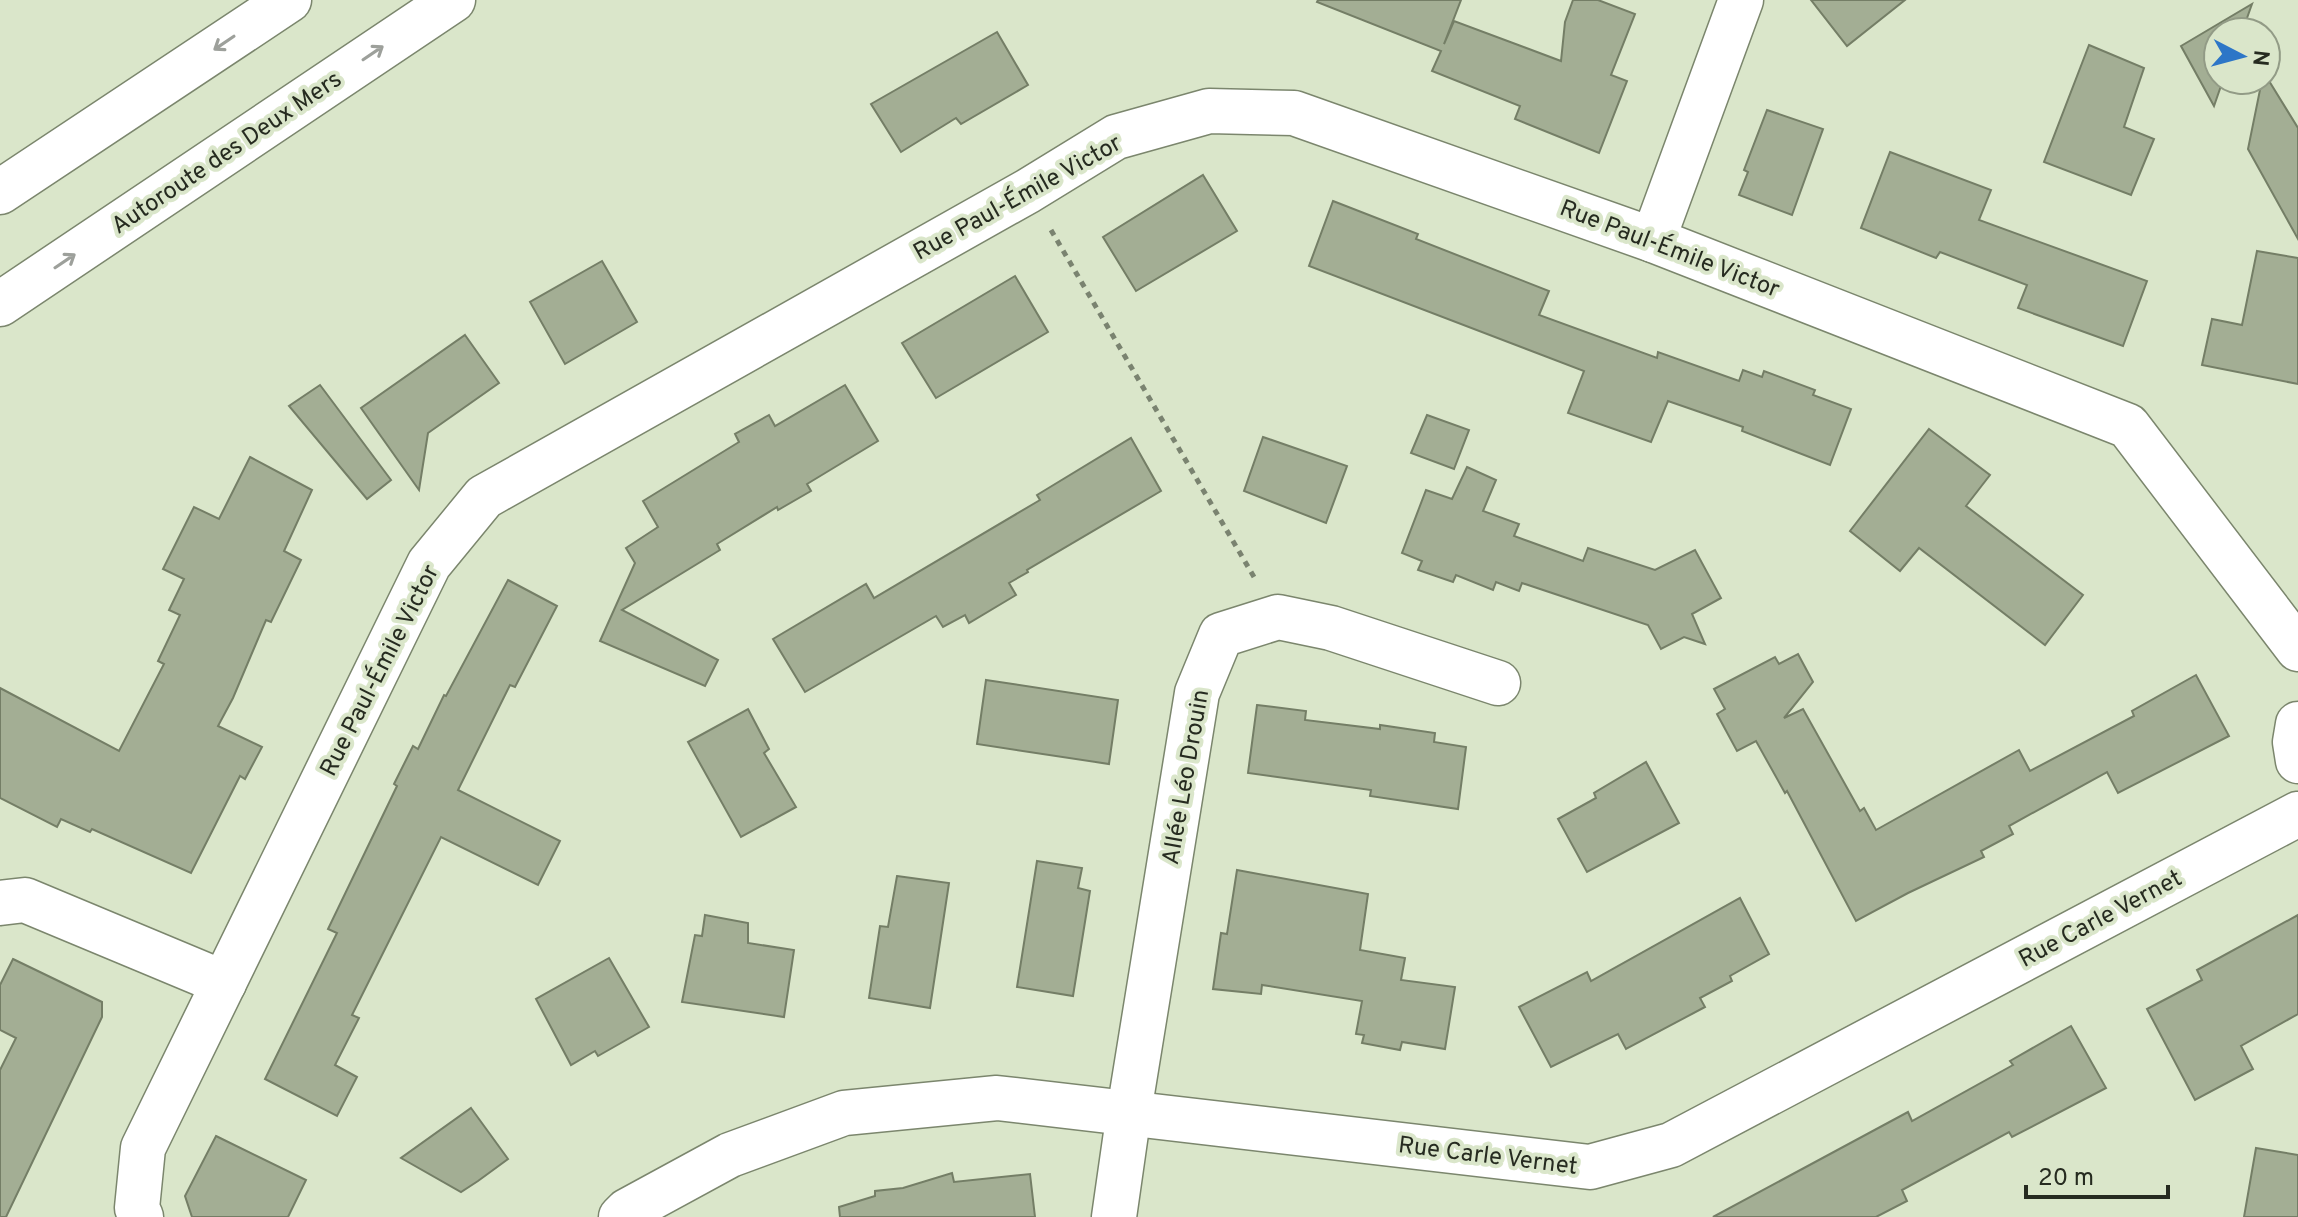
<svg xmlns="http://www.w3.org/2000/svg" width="2298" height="1217" font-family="Overpass,sans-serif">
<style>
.building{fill:#a3ae94;stroke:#747e66;stroke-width:2}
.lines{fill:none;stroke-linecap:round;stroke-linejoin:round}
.street-casing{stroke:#7b866d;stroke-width:47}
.highway-casing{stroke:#7b866d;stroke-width:47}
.path{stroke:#7a8370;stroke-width:5;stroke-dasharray:6 6;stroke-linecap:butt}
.street{stroke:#fff;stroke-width:44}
.highway{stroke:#fff;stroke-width:44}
.oneway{stroke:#9da09b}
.labels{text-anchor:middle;stroke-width:8;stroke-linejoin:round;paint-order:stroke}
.street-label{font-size:24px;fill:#262b20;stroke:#dae6ca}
</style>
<rect width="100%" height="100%" fill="#dae6ca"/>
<g class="building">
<path d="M1318,0H1461L1444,44L1454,21L1561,61L1565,22L1573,0H1598L1635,14L1611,75L1627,81L1599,153L1515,119L1520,106L1432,71L1441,51L1317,2Z"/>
<path d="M1811,0H1905L1847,46Z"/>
<path d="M2252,4L2242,32H2218V80H2223L2214,106L2181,46Z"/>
<path d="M997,32L1028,85L961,124L956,118L901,152L871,104Z"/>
<path d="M2089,45L2144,68L2124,127L2154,139L2131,195L2044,162Z"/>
<path d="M2266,76L2298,128V239L2248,149L2262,80H2266Z"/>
<path d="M1767,110L1823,129L1792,215L1739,195L1748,172L1744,170Z"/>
<path d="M1890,152L1991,190L1979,220L2147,281L2123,346L2018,308L2027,285L1940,252L1936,258L1861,228Z"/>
<path d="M1203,175L1237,231L1136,291L1103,237Z"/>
<path d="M1333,201L1418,234L1416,239L1549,291L1539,315L1657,358L1658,352L1739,381L1743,370L1762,377L1764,371L1815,390L1813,395L1851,409L1830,465L1742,431L1743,427L1668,401L1651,442L1568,413L1584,371L1309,266Z"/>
<path d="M2257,251L2298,258V384L2202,365L2212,319L2242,325Z"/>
<path d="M602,261L637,322L565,364L530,302Z"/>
<path d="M1015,276L1048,332L936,398L902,343Z"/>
<path d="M465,335L499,383L428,433L419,490L361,408Z"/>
<path d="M320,385L391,480L367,499L289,406Z"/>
<path d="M845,385L878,441L807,484L811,491L778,510L777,507L717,544L720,550L622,610L718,660L705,686L600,641L635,563L626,548L658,527L643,501L739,442L735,434L769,415L775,426Z"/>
<path d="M1427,415L1469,430L1454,469L1411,453Z"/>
<path d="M1929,429L1990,475L1966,506L2083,595L2045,645L1919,548L1900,571L1850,531Z"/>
<path d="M1263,437L1347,466L1326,523L1244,491Z"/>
<path d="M1131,438L1161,491L1027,570L1028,572L1009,583L1016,595L969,623L965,615L943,627L936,616L805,692L773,639L866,584L874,598L1040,500L1037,495Z"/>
<path d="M250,457L312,490L284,551L301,560L271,622L266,620L233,698L218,726L262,747L245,779L240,776L191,873L92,829L90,832L61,819L57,827L0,798V688L119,751L164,664L158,661L180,615L169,610L184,579L163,569L194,507L219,519Z"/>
<path d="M1467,467L1496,480L1483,511L1519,524L1514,536L1583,561L1588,548L1655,570L1695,550L1721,598L1692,614L1705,644L1684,637L1661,649L1648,625L1522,583L1519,591L1496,582L1493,590L1456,575L1453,582L1418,570L1422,561L1402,553L1426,490L1452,499Z"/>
<path d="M508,580L557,606L515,687L510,685L458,790L560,841L538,885L441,837L352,1015L359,1018L335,1065L357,1077L337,1116L265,1079L337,933L328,929L397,786L394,784L413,746L418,749L444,695L446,696Z"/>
<path d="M1798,654L1813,682L1784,718L1803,709L1860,811L1864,808L1876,830L2019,750L2030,771L2134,716L2132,711L2196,675L2229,736L2118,793L2107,772L2009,826L2013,834L1981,851L1984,857L1908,893L1856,921L1787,791L1785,793L1756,741L1737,751L1717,714L1725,709L1714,689L1775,657L1779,664Z"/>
<path d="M986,680L1118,700L1109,764L977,744Z"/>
<path d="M1257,705L1306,711L1305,720L1380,729V725L1435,733L1434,742L1466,747L1458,809L1370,796L1371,790L1248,773Z"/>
<path d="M748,709L769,749L764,753L796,807L741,837L688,742Z"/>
<path d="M1646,762L1679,823L1587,872L1558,819L1596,798L1594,793Z"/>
<path d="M1037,861L1082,868L1078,888L1090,891L1073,996L1017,987Z"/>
<path d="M1237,870L1368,894L1360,950L1405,958L1401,980L1455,987L1445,1049L1402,1042L1400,1050L1362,1043L1364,1035L1356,1034L1362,1001L1262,985L1261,994L1213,989L1221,933L1227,934Z"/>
<path d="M897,876L949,883L930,1008L869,998L880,926L888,927Z"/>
<path d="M1740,898L1769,954L1730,976L1732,981L1700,998L1705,1007L1626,1049L1618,1034L1551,1067L1519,1007L1587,972L1591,981Z"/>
<path d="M705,915L748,923V943L794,950L784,1017L682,1002L695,935L702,936Z"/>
<path d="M2298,915V1014L2241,1046L2253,1069L2195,1100L2147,1009L2202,980L2197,970Z"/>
<path d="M609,958L649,1027L598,1056L595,1051L571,1065L536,999Z"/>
<path d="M13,959L102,1002V1017L6,1217H0V1070L16,1038L0,1030V985Z"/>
<path d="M2071,1026L2106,1088L2012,1137L2009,1132L1902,1190L1907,1201L1876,1217H1713L1908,1112L1912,1121L2013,1065L2010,1061Z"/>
<path d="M471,1108L508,1159L478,1181L461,1192L401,1158Z"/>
<path d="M216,1136L306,1180L288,1217H192L185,1196Z"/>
<path d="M2256,1148L2298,1155V1217H2244Z"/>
<path d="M952,1173L954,1182L1030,1174L1035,1217H840L839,1207L875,1196V1191L903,1188Z"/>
</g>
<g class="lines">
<g class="street-casing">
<g id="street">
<path d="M1653,240L1741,0"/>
<path d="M2298,724L2295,742L2298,761"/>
<path d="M0,903L25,900L224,983"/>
<path d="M141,1217L137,1208L143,1148L429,564L484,497L1028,191L1116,137L1209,111L1294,113L1653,240L2128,426L2298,649"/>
<path d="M621,1217L627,1211L730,1155L844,1113L997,1098L1590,1167L1671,1145L2298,814"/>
<path d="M1114,1217L1129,1112L1197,693L1221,635L1278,617L1331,628L1498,683"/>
</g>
</g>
<g class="highway-casing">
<g id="highway">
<path d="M0,192L289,0"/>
<path d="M0,304L453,0"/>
</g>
</g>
<path class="path" d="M1051,230L1254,577"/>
<use href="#street" class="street"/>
<use href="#highway" class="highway"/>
</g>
<defs><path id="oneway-shaft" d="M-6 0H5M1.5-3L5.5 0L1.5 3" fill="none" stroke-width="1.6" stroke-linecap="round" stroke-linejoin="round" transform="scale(2)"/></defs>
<g class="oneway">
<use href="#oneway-shaft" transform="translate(224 43) rotate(146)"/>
<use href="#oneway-shaft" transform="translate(373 53) rotate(-34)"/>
<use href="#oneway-shaft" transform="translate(65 261) rotate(-34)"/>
</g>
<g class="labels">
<g class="street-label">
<text transform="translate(226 152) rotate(-34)" y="8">Autoroute des Deux Mers</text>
<text transform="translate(1017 197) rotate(-29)" y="8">Rue Paul-Émile Victor</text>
<text transform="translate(1670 248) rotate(21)" y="8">Rue Paul-Émile Victor</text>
<text transform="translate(379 670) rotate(-63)" y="8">Rue Paul-Émile Victor</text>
<text transform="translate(1185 777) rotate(-80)" y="8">Allée Léo Drouin</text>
<text transform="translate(2100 918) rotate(-28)" y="8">Rue Carle Vernet</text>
<text transform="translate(1488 1155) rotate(7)" y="8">Rue Carle Vernet</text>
</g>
</g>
<g transform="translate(2242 56) rotate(96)"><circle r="38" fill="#dae6ca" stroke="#929b86" stroke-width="2"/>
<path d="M0-6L14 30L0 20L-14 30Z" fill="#2d76c7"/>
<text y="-12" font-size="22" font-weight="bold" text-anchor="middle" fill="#262b20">N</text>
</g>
<path d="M2026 1185v12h142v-12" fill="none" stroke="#262b20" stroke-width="4"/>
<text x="2038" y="1185" font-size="24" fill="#262b20" stroke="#dae6ca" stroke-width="6" paint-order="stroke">20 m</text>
</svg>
